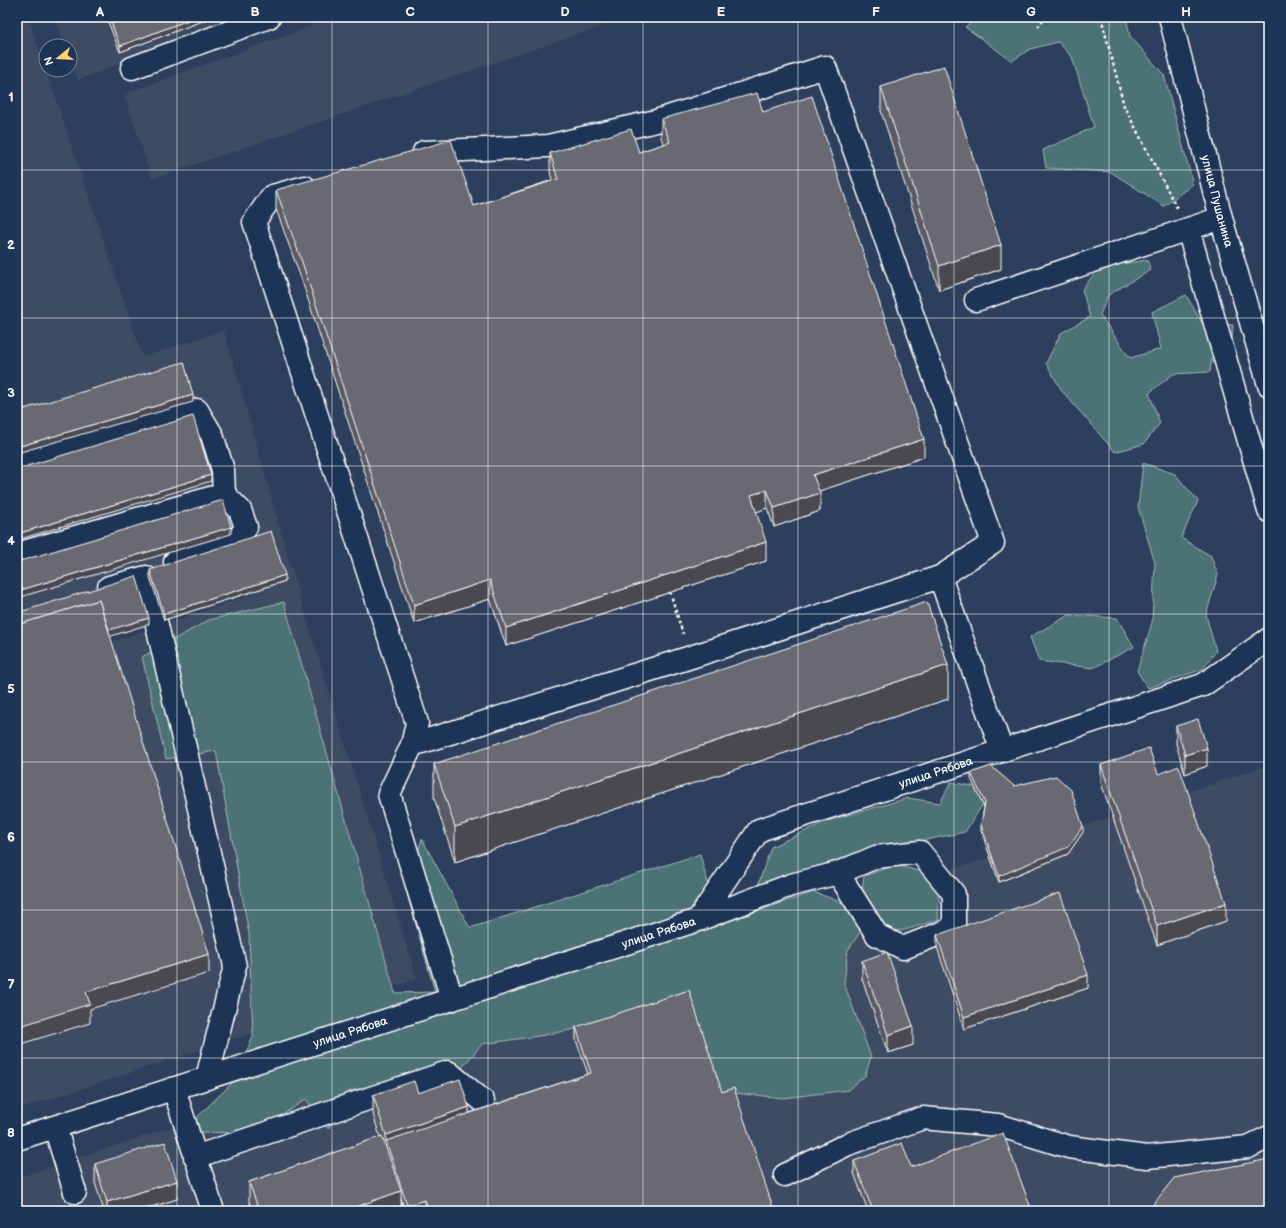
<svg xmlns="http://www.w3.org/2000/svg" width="1286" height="1228" font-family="'Balsamiq Sans',sans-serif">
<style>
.built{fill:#3e4c63}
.green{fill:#4c7275;stroke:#a6b8ba}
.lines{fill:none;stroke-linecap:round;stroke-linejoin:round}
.minor-casing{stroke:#fff;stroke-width:25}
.path{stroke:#fff;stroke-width:2.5;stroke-dasharray:3 3;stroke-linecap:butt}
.minor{stroke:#1d3557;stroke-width:22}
.wall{fill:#5a5a62;stroke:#fff}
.shaded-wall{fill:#4a4a50;stroke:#fff}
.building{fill:#696972;stroke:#fff}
.grid{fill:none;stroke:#fff;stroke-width:1;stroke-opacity:0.55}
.labels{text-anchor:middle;stroke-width:4;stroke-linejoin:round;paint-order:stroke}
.street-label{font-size:12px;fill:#fff;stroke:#1d3557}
.neatline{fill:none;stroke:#fff;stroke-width:1.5}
.grid-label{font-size:13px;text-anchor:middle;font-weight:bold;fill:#fff}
</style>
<rect width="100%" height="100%" fill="#2c3f5c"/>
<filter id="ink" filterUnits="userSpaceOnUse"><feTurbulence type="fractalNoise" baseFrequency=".025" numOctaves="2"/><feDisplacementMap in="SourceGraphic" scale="8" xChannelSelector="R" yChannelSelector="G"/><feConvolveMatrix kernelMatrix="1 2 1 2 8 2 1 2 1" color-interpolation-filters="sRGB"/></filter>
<g filter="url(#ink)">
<g class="built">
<path d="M17,17H28L143,357L224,330L295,581L417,979L17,1110V673L272,588L17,665Z"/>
<path d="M54,17H239L78,80L70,59V46H65Z"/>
<path d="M336,17H629L152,179L124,94Z"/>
<path d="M1269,765V1211H17V1178Z"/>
</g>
<g class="green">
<path d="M978,17H1126L1130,36L1164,75L1193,184L1164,206L1111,172L1046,168L1043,150L1094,127L1072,57L1058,42L1030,49L1012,61L965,27Z"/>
<path d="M1147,260L1151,270L1108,295L1100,315L1130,358L1161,349L1152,312L1186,295L1202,323L1233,325L1232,339L1213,351L1210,372L1173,374L1149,393L1160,423L1144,444L1115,452L1062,391L1046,363L1061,333L1090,317L1082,289L1100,267Z"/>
<path d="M1143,463L1175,474L1198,501L1181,538L1211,556L1218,575L1206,615L1216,651L1203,669L1148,688L1137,671L1152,623L1155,563L1138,507Z"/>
<path d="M284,602L395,993L435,992L406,890L422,839L470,928L700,854L719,924L814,892L859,909L864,876L895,865L940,876L938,920L901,931L865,925L848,950L844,983L871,1057L865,1076L848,1090L783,1098L714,1091L646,1015L539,1036L482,1044L442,1091L422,1077L349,1091L328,1129L306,1099L256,1133L182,1132L233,1082L253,1037L249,934L216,751L166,759L142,657L209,620Z"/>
<path d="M1069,615L1117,618L1134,647L1093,668L1039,661L1030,637Z"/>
<path d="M951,782L992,790L965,832L848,856L757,888L771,847L827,821L908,798L940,803Z"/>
</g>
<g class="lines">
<g class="minor-casing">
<g id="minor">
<path id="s1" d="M1170,17L1221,218L1269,385"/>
<path d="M132,68L269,17"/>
<path d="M424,152L548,146L656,121L825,67L993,543L940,577"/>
<path d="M305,187L272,196L254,222L417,723L412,745"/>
<path d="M1188,229L1269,511"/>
<path d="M976,300L1221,218"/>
<path d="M17,464L197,410L212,435L223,470L224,494"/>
<path d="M17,554L224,494L240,510L246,527L237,542L175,562"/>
<path d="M109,587L146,577L235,966L207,1078"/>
<path d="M698,920L791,885L838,873L876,857L920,852L954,894V928L903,948L877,935L838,873"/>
<path d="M452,999L389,794L412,745L691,657L940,577L1002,751"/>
<path d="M174,1089L213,1211"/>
<path d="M55,1127L75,1192"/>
<path id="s2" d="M17,1139L698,920L759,830L1203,685L1269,639"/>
<path d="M195,1157L448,1072L483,1101"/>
<path d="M785,1175L848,1144L923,1118L998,1125L1069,1147L1147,1157L1248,1147L1269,1137"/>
</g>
</g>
<g class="path">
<path d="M1101,17L1124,106L1177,208"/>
<path d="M1038,27L1045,17"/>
<path d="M670,592L683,634"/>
</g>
<use href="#minor" class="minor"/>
</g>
<g class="wall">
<path d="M106,17H213L120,52Z"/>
<path d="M881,87L1001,269L939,290L881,111Z"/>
<path d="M763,112L924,457L819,491L820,511L774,527L767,508L756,512L766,561L506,646L490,599L414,623L302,281L276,209V190L474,206L552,180L550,172V153L639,152L664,144L661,138V119Z"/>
<path d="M150,570L285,581L164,620L150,577Z"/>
<path d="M948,699L455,862L434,798V764Z"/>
<path d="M1176,726L1207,766L1185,774L1176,744Z"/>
<path d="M1101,765L1158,774L1226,921L1157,945L1101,783Z"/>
<path d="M971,773L1014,786L1083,832L1068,854L999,882L981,831V825L984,807L971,779Z"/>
<path d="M937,935L1088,988L964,1029L937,947Z"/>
<path d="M862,961L913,1045L888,1053L862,979Z"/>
<path d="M576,1027L722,1092L774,1211H405L401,1198V1210L397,1211H252L249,1201V1182L380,1137L373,1114V1095L418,1093L469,1113L588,1074L576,1040Z"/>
<path d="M854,1161L911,1167L1032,1211H868L854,1173Z"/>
<path d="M95,1164L177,1199L139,1211H104L95,1183Z"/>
</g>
<g class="shaded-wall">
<path d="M196,17H213L120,52V46Z"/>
<path d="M1001,245V269L939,290V266Z"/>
<path d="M193,395V402L17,453V447Z"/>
<path d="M924,439V457L813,493V475Z"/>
<path d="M211,475V481L17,540V534Z"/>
<path d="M767,490V508L751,514V495Z"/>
<path d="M820,493V511L774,527V508Z"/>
<path d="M231,527V534L17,598V591Z"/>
<path d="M766,542V561L506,646V628Z"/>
<path d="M285,575V581L164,620V614Z"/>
<path d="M490,580V599L414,623V605Z"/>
<path d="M149,618V624L105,638V631Z"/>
<path d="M948,665V699L455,862V827Z"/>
<path d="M1207,748V766L1185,774V755Z"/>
<path d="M1083,826V832L1068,854L999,882V876Z"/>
<path d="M1226,903V921L1157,945V926Z"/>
<path d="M209,954V973L90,1009V1023L17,1045V1027L86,992Z"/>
<path d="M1088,975V988L964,1029V1017Z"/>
<path d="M913,1026V1045L888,1053V1035Z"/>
<path d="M469,1107V1125L386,1141V1135Z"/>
<path d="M177,1181V1199L139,1211H107V1202Z"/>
<path d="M401,1191V1210L397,1211H344Z"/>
<path d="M425,1200V1211H407V1205Z"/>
<path d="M1269,1206V1211H1254Z"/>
</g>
<g class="building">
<path d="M109,17H196L120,46Z"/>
<path d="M944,66L1001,245L939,266L881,87Z"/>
<path d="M757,93L763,112L812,96L924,439L813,475L820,493L774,508L767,490L751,495L766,542L506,628L490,580L414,605L302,262L276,190L451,140L474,206L558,179L550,153L631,129L639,152L670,142L661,119Z"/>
<path d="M184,362L193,395L17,447V411Z"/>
<path d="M193,416L211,475L17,534V469Z"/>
<path d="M223,500L231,527L17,591V562Z"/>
<path d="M271,531L285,575L164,614L150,570Z"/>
<path d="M136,576L149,618L109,630L99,600L17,625V613Z"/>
<path d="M99,600L209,954L86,992L90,1004L17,1027V625Z"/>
<path d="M927,602L948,665L455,827L434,764Z"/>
<path d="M1198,719L1207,748L1185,755L1176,726Z"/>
<path d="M1149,748L1158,774L1179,766L1226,903L1157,926L1101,765Z"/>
<path d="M991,766L1014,786L1056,776L1071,790L1083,826L1068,847L999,876L981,825L985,803L971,773Z"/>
<path d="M1060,893L1088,975L964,1017L937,935Z"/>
<path d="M887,952L913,1026L888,1035L862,961Z"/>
<path d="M689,990L722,1092L734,1088L774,1211H429L425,1200L407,1205L386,1141L591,1073L576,1027Z"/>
<path d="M460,1079L469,1107L386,1135L373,1095L414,1081L418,1093Z"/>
<path d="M1003,1133L1032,1211H873L854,1161L902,1143L911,1167Z"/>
<path d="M382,1136L401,1191L344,1211H259L249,1182Z"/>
<path d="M165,1142L177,1181L107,1202L95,1164Z"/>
<path d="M1269,1159V1206L1254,1211H1148L1174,1178Z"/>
</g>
</g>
<path class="grid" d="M177,17V1211M332,17V1211M488,17V1211M643,17V1211M798,17V1211M954,17V1211M1109,17V1211M17,170H1269M17,318H1269M17,466H1269M17,614H1269M17,762H1269M17,910H1269M17,1058H1269"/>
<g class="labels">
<g class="street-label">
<text dy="4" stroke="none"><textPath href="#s1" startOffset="190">улица Пушанина</textPath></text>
<text dy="4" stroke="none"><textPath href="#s2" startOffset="1010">улица Рябова</textPath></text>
<text dy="4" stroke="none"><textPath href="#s2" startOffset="674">улица Рябова</textPath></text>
<text dy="4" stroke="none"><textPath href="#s2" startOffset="350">улица Рябова</textPath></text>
</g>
</g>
<rect width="1286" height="1228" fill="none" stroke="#1d3557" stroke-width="44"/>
<g transform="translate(58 58) rotate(252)"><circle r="19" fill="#1d3557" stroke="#77869a"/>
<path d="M0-3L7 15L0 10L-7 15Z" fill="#ffd166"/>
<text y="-6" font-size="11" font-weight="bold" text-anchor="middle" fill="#ffffff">N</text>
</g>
<rect x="22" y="22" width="1242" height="1184" class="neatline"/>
<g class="grid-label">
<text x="100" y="16">A</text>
<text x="255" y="16">B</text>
<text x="410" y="16">C</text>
<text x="565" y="16">D</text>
<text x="721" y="16">E</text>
<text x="876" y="16">F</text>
<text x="1031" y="16">G</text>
<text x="1186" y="16">H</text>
<text x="11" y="101">1</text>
<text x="11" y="249">2</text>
<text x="11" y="397">3</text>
<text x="11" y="545">4</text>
<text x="11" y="693">5</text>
<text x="11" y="841">6</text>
<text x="11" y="989">7</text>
<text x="11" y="1137">8</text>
</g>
</svg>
